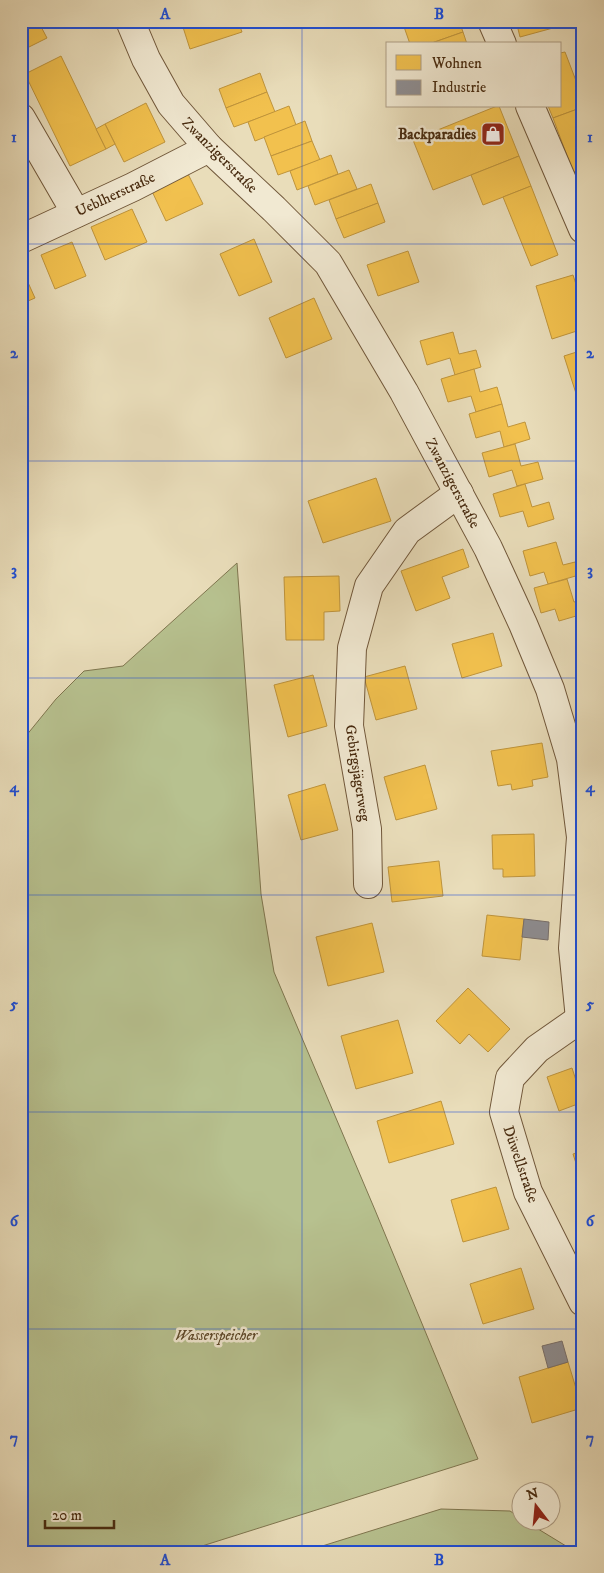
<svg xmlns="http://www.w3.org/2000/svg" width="604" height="1573" font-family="'IM FELL DW Pica',serif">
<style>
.green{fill:#b7c18f;stroke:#7f764f}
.homes{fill:#f2c14e;stroke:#bf943b}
.industry{fill:#8d8d92;stroke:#786f6b}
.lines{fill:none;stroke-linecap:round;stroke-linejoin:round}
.minor-casing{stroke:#70573a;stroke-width:30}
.minor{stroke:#f1e9d2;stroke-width:28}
.grid{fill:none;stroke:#1d4ed8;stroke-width:1;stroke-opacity:0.55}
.labels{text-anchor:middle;stroke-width:5;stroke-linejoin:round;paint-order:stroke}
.poi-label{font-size:15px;font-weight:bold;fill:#472a0f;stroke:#f1e9d2;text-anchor:end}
.street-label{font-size:15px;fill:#472a0f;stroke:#f1e9d2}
.park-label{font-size:15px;font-style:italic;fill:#5d4829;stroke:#f1e9d2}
.neatline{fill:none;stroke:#1d4ed8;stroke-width:2}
.grid-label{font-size:16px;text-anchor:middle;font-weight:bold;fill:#1d4ed8}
</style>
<rect width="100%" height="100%" fill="#e9ddba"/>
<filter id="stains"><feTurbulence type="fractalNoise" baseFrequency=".004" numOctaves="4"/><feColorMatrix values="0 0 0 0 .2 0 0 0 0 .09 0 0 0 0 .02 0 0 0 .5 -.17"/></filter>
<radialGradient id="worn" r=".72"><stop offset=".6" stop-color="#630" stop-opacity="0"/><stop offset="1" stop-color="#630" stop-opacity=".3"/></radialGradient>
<g class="green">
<path d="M237,563L261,894L274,972L375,1210L478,1459L183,1552H21V742L56,699L84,671L123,666Z"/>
<path d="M441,1509L510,1511L521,1518L522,1520L525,1521L566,1546L570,1552H303Z"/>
</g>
<g class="homes">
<path d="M21,21H38L47,38L21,51Z"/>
<path d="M181,21H238L242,32L190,49Z"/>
<path d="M402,21H459L463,32L429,44H410Z"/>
<path d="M516,21H551L553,28L520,37Z"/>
<path d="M463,32L467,44H429Z"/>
<path d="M565,52L583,99V107L553,118L548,106H560V53Z"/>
<path d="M61,56L106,149L70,166L25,74Z"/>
<path d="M260,73L267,92L226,108L219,89Z"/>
<path d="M267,92L275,112L234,127L226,108Z"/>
<path d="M146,103L165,142L124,162L105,124Z"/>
<path d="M289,106L296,125L255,141L248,122Z"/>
<path d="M497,106H499L519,156L433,190L413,140Z"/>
<path d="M583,107V169L573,172L553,118Z"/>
<path d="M305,121L312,141L271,156L264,137Z"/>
<path d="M105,124L115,144L106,149L96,129Z"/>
<path d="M312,141L320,160L278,175L271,156Z"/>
<path d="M331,155L338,174L297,190L290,171Z"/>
<path d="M519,156L531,186L483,205L471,175Z"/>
<path d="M583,169V198L573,172Z"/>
<path d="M186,170L203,204L166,221L150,187Z"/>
<path d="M349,170L357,189L315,205L308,186Z"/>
<path d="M371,184L378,203L336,219L329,200Z"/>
<path d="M531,186L558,255L531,266L503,197Z"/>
<path d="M378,203L385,222L344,238L336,219Z"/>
<path d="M132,209L147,242L105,260L91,227Z"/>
<path d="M254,239L272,282L239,296L220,254Z"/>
<path d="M72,242L86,276L55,289L41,255Z"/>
<path d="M408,251L419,282L378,296L367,265Z"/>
<path d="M21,267L35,298L21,304Z"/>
<path d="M573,275L583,306V329L552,339L536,286Z"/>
<path d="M314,298L332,339L286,358L269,318Z"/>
<path d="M453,332L459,354L476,350L481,367L455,375L450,358L427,365L420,341Z"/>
<path d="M583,350V408L581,409L564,356Z"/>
<path d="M474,369L480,392L497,387L502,404L476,412L471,396L448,402L441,379Z"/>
<path d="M502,404L508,427L525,422L530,439L504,447L500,431L476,438L469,414Z"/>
<path d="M515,444L521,466L538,462L543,479L517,486L512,470L489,477L482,453Z"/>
<path d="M376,478L391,521L323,543L308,501Z"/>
<path d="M525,484L532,507L549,502L554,519L528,527L523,511L500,517L493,494Z"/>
<path d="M556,542L563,565L575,562L579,575L548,584L544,572L530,576L523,551Z"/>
<path d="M463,549L469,567L442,577L450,598L416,611L401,571Z"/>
<path d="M339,576L340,611L324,612V640H286L284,577Z"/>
<path d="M567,579L574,602L583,600V614L559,621L555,609L541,613L534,588Z"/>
<path d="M493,633L502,666L462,678L452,644Z"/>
<path d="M405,666L417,709L376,720L364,677Z"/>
<path d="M313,675L327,726L288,737L274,685Z"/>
<path d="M542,743L548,777L532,780L533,786L512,790L511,784L498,786L491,751Z"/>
<path d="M425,765L437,809L396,820L384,777Z"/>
<path d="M325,784L338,830L301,840L288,795Z"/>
<path d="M534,834L535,876L503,877V869H493L492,835Z"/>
<path d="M439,861L443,896L392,902L388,867Z"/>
<path d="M487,915L524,919L520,960L482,956Z"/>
<path d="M372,923L384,972L328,986L316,937Z"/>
<path d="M468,988L510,1029L488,1052L469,1034L460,1044L436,1021Z"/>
<path d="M398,1020L413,1073L356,1089L341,1036Z"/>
<path d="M572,1068L583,1102L559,1111L547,1077Z"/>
<path d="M441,1101L454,1144L389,1163L377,1121Z"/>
<path d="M583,1151V1185L573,1154Z"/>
<path d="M496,1187L509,1229L463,1242L451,1200Z"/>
<path d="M583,1231V1252L576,1233Z"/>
<path d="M521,1268L534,1309L483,1324L470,1284Z"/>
<path d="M568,1362L582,1408L532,1423L519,1377Z"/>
</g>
<g class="industry">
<path d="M524,919L549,922L548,940L522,937Z"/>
<path d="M562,1341L568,1362L548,1368L542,1346Z"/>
</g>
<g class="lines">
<g class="minor-casing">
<g id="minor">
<path d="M130,21L146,59L171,104L209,148L274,209L328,263L404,392L488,548L523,624L550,689L571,759L581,837L573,948L580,1019L583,1025"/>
<path d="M492,21L502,44"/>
<path d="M530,106L583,229"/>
<path d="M21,118L76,213"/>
<path d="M21,239L133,187L209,148"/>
<path d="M368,884L367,829L349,726L352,648L369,586L407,531L459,493"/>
<path d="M580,1019L537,1049L510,1078L504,1112L528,1192L583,1302"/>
</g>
</g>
<use href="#minor" class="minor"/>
</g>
<path class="grid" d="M302,21V1552M21,244H583M21,461H583M21,678H583M21,895H583M21,1112H583M21,1329H583"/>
<defs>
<g id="shop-square" transform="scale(1.25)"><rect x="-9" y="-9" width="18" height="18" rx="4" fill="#8f2418" stroke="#f1e9d2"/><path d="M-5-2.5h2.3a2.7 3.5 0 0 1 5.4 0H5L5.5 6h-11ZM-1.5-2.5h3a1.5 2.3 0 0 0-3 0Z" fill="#fff"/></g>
</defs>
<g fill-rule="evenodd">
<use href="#shop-square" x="493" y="134"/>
</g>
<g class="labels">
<g class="poi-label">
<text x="476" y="139">Backparadies</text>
</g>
<g class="street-label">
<text transform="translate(220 155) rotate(45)" y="5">Zwanzigerstraße</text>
<text transform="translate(115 194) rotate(-25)" y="5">Ueblherstraße</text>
<text transform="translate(453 483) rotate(62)" y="5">Zwanzigerstraße</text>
<text transform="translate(358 773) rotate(81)" y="5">Gebirgsjägerweg</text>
<text transform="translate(521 1164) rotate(71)" y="5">Düwellstraße</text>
</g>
<g class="park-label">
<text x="216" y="1340">Wasserspeicher</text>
</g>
</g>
<rect width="604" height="1573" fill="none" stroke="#e9ddba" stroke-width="55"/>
<rect x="386" y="42" width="175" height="65" fill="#f1e9d2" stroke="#ad9d84"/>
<rect x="396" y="55" width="25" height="15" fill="#f2c14e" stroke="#ad9d84"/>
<text x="432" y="68" font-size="15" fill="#472a0f">Wohnen</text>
<rect x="396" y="80" width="25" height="15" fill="#8d8d92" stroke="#ad9d84"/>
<text x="432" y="92" font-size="15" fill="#472a0f">Industrie</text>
<g transform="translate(536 1506) rotate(344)"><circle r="24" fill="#f1e9d2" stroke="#ad9d84"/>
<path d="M0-4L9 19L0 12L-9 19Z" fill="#8f2418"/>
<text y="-8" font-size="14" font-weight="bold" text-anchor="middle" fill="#472a0f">N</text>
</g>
<path d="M45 1520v8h69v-8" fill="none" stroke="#472a0f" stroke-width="2.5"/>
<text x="52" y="1520" font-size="15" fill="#472a0f" stroke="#f1e9d2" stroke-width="4" paint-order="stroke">20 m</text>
<rect x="28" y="28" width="548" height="1518" class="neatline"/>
<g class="grid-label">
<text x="165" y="19">A</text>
<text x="439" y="19">B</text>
<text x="14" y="142">1</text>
<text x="590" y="142">1</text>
<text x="14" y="358">2</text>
<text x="590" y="358">2</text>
<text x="14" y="575">3</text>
<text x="590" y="575">3</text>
<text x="14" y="792">4</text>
<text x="590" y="792">4</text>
<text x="14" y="1009">5</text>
<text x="590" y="1009">5</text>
<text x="14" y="1226">6</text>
<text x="590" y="1226">6</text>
<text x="14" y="1443">7</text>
<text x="590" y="1443">7</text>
<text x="165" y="1565">A</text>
<text x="439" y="1565">B</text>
</g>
<rect width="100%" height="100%" filter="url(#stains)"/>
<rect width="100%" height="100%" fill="url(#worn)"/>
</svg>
